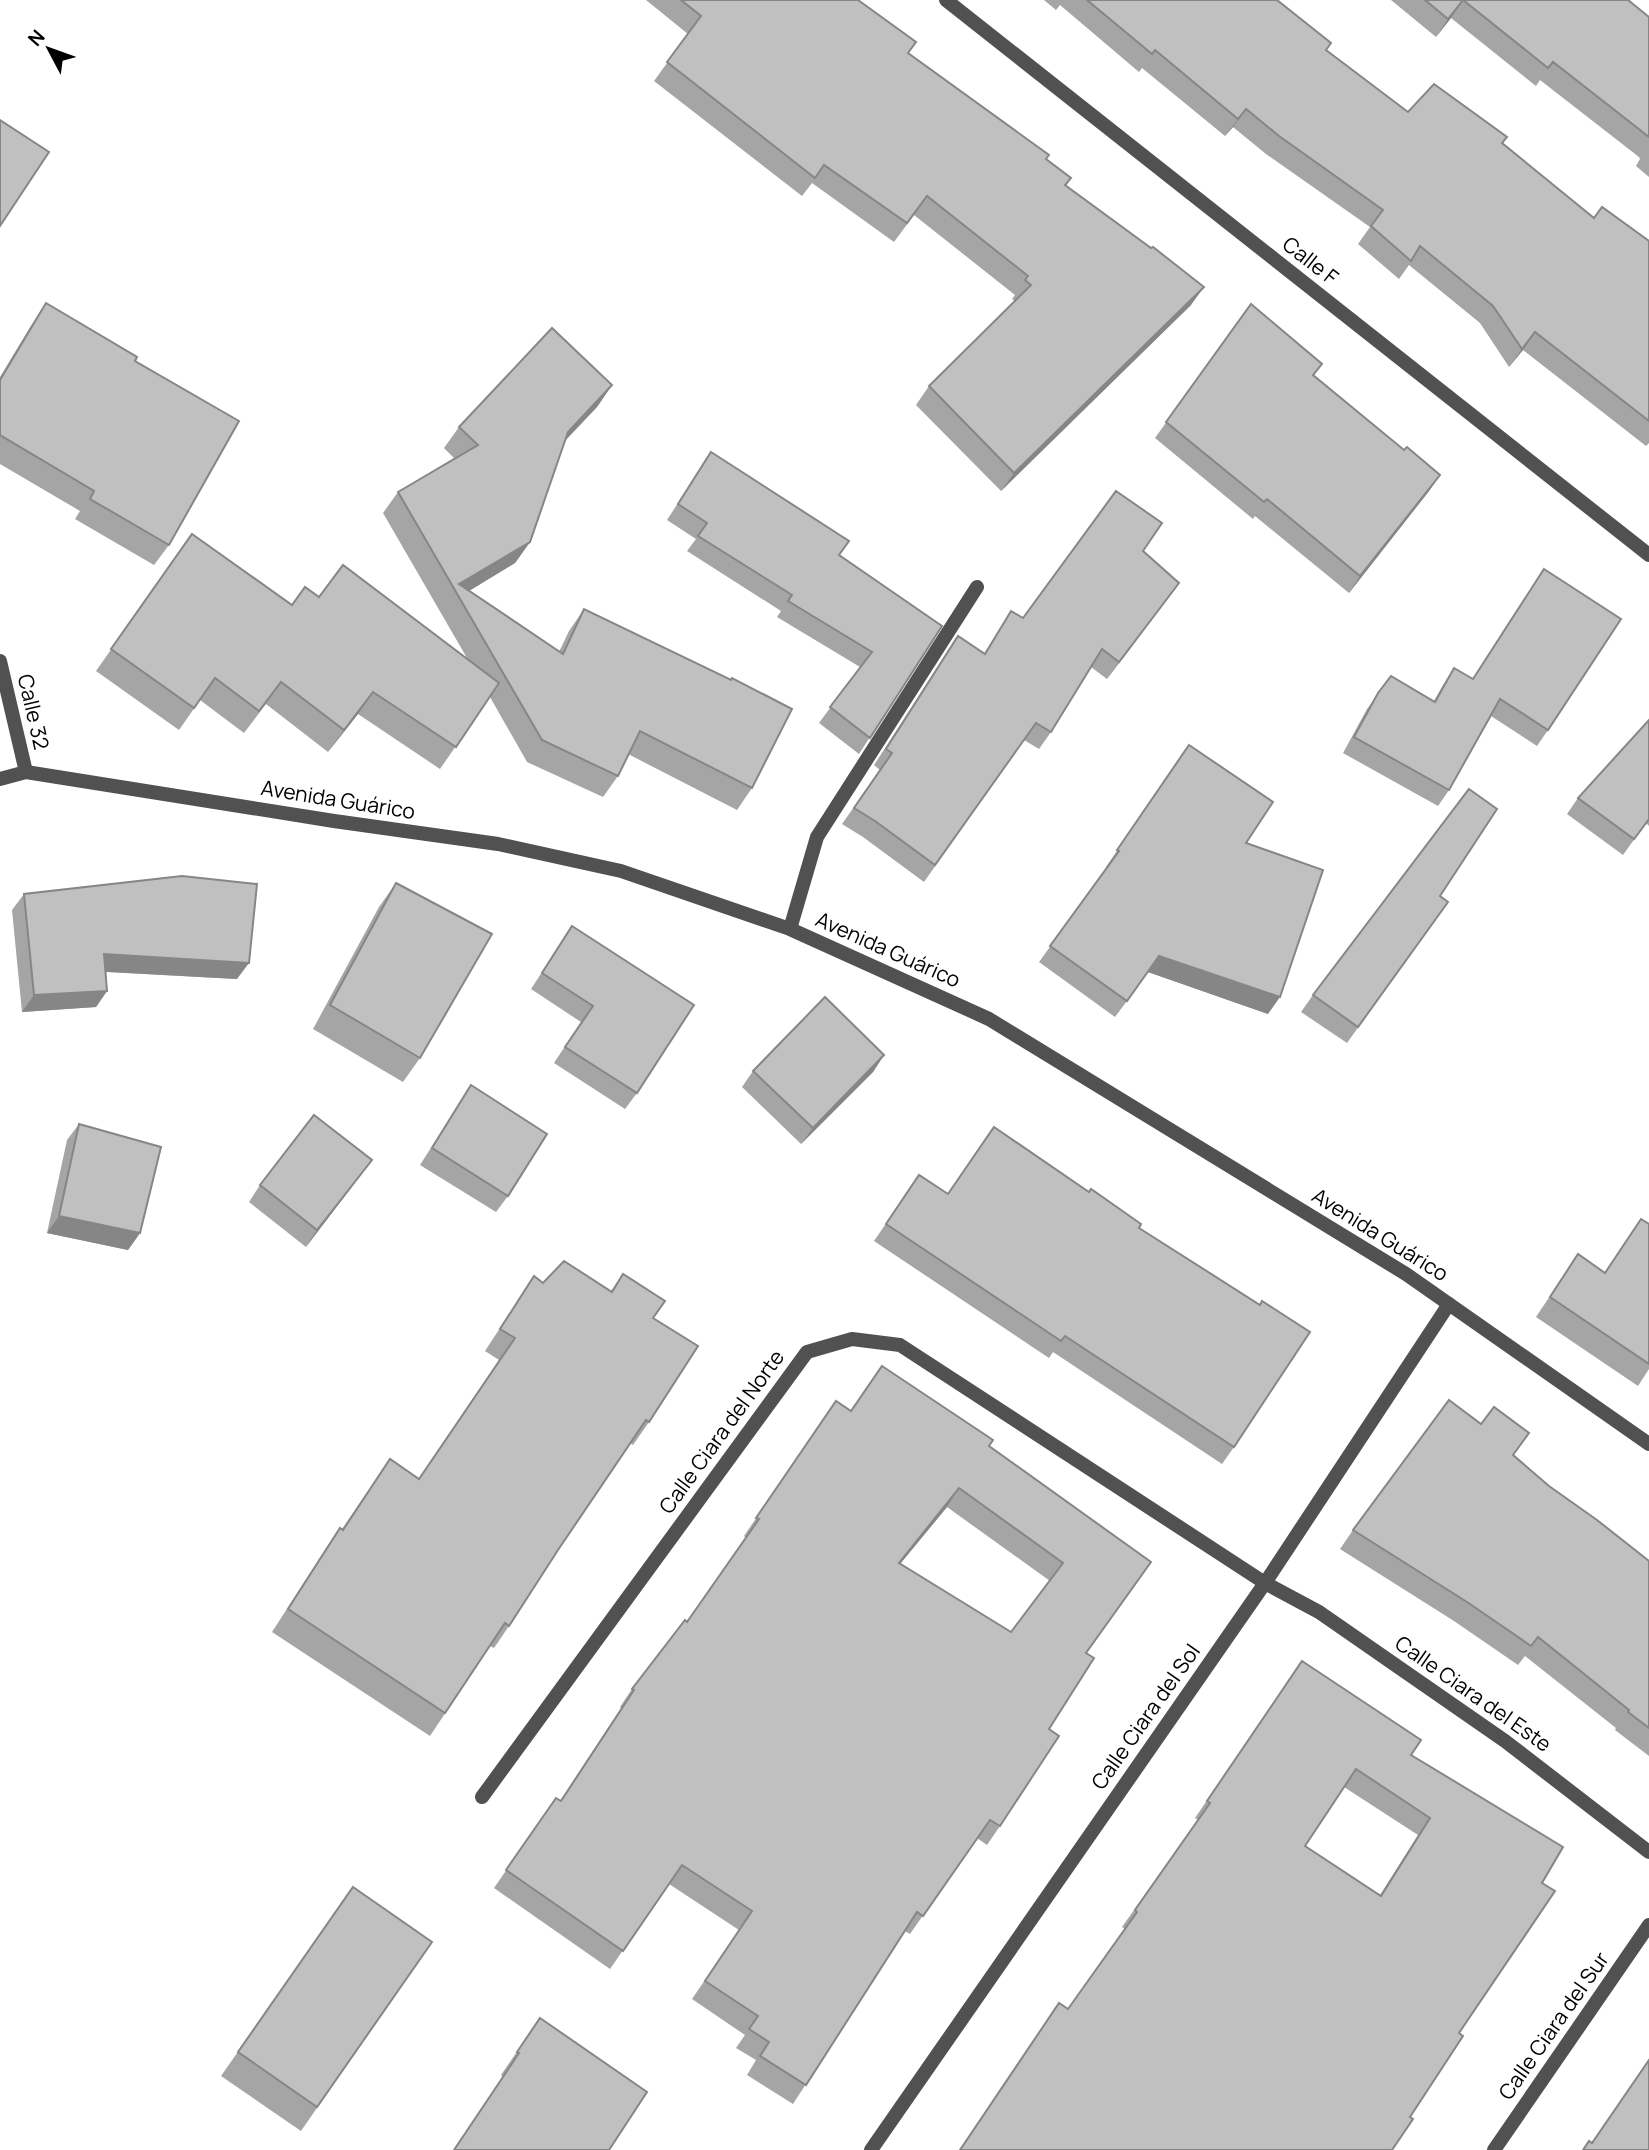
<svg xmlns="http://www.w3.org/2000/svg" width="1649" height="2150" font-family="Manrope,sans-serif">
<style>
.lines{fill:none;stroke-linecap:round;stroke-linejoin:round}
.street{stroke:#515151;stroke-width:14}
.wall{fill:#a5a5a5;fill-rule:evenodd}
.shaded-wall{fill:#868686}
.building{fill:#c0c0c0;stroke:#868686;stroke-width:2;fill-rule:evenodd}
.labels{text-anchor:middle;stroke-width:6;stroke-linejoin:round;paint-order:stroke}
.street-label{font-size:21px;fill:#000;stroke:#fff}
</style>
<rect width="100%" height="100%" fill="#fff"/>
<g class="lines">
<g class="street">
<path d="M946,0L1649,555"/>
<path d="M0,661L26,772"/>
<path d="M0,779L26,772L334,821L498,844L621,871L790,929L989,1019L1406,1274L1649,1444"/>
<path d="M790,929L817,837L977,587"/>
<path d="M482,1797L807,1352L852,1339L900,1345L1265,1583L1319,1612L1505,1741L1649,1852"/>
<path d="M871,2150L1265,1583L1449,1304"/>
<path d="M1494,2150L1649,1925"/>
</g>
</g>
<g class="wall">
<path d="M646,0H858L908,53L1071,178L1066,186L1191,305L1001,491L916,405L929,386L1015,301L1012,299L1015,295L914,215L894,242L812,183L802,196L654,81L688,34Z"/>
<path d="M1044,0H1277L1331,43L1326,50L1408,112L1503,143L1594,218L1649,241V443L1646,446L1523,350L1509,367L1480,323L1409,265L1399,279L1358,244L1370,227L1266,154L1233,127L1225,136L1142,68L1139,72L1060,5L1056,10Z"/>
<path d="M1391,0H1628L1649,17V177L1636,166L1640,159L1639,157L1540,80L1536,86L1451,18L1436,37Z"/>
<path d="M46,303L135,361L169,545L154,565L75,519L80,511L0,464V377L32,324Z"/>
<path d="M1251,304L1314,376L1404,450L1440,475L1429,491L1349,593L1255,516L1253,519L1155,438Z"/>
<path d="M612,385L597,407L565,441L530,542L515,563L469,591L559,652L569,631L584,609L752,788L737,810L628,754L618,776L603,797L527,762L490,697L440,769L358,714L328,752L266,704L244,733L200,700L179,730L96,671L192,534L292,605L319,597L467,658L383,513L398,492L454,458L444,448L459,427Z"/>
<path d="M711,452L839,555L942,626L859,754L819,723L860,667L777,617L781,611L687,551L696,539L667,520Z"/>
<path d="M1143,551L1179,583L1107,679L1091,667L1051,732L1039,749L1024,740L924,882L863,837L842,824L880,770L874,765L958,636L984,654L1011,611L1023,618Z"/>
<path d="M1544,569L1548,730L1537,746L1491,716L1449,790L1438,806L1343,753L1367,709L1391,676L1434,701L1443,685L1454,668L1473,679Z"/>
<path d="M1649,720V826L1646,823L1623,855L1567,814L1578,798Z"/>
<path d="M1189,745L1246,843L1268,1014L1148,972L1115,1017L1039,962L1107,868L1106,867Z"/>
<path d="M396,883L420,1058L403,1082L313,1029L379,907Z"/>
<path d="M24,894L237,979L106,972L107,991L96,1007L22,1012L12,910Z"/>
<path d="M1448,902L1347,1043L1301,1012L1313,995Z"/>
<path d="M572,926L637,1093L625,1109L554,1063L581,1022L531,989Z"/>
<path d="M884,1055L873,1072L801,1144L742,1087L753,1071Z"/>
<path d="M471,1085L508,1196L496,1212L420,1165Z"/>
<path d="M79,1124L140,1233L128,1250L47,1233L67,1140Z"/>
<path d="M919,1175L948,1194L1139,1228L1234,1447L1222,1464L1053,1352L1049,1358L874,1241Z"/>
<path d="M360,1176L306,1247L249,1202L260,1185Z"/>
<path d="M1649,1224V1369L1638,1386L1536,1317L1578,1254L1605,1273Z"/>
<path d="M623,1274L653,1318L649,1422L633,1445L630,1443L558,1550L509,1626L494,1648L490,1646L430,1736L272,1632L325,1550L340,1528L342,1529L390,1459L419,1479L499,1360L485,1351L534,1276L543,1283L611,1291Z"/>
<path d="M836,1401L851,1411L989,1446L1151,1562L1086,1653L1000,1826L987,1845L977,1838L910,1934L905,1931L793,2104L747,2075L756,2060L736,2048L745,2035L692,1999L739,1930L669,1884L610,1969L494,1888L556,1798L560,1801L621,1708L620,1707L632,1689L687,1622L746,1538L744,1536ZM947,1507L1050,1581L1011,1632L900,1564Z"/>
<path d="M1481,1424L1514,1455L1549,1486L1649,1561V1756L1615,1730L1616,1728L1525,1656L1518,1665L1454,1621L1340,1549L1353,1530Z"/>
<path d="M1302,1661L1411,1755L1563,1847L1068,2009L1125,1929L1122,1927L1198,1820L1195,1818ZM1344,1787L1418,1835L1380,1895L1305,1846Z"/>
<path d="M353,1887L432,1942L301,2131L221,2076Z"/>
<path d="M540,2018L609,2150L501,2075Z"/>
</g>
<g class="shaded-wall">
<path d="M1463,0L1451,18L1436,37L1448,19Z"/>
<path d="M1246,109L1233,127L1225,136L1238,119Z"/>
<path d="M1204,287L1191,305L1001,491L1014,473Z"/>
<path d="M1535,332L1523,350L1509,367L1522,349Z"/>
<path d="M612,385L597,407L553,453L568,432Z"/>
<path d="M1440,475L1429,491L1349,593L1360,576Z"/>
<path d="M530,542L515,563L459,597V584Z"/>
<path d="M1179,583L1107,679L1119,662Z"/>
<path d="M373,692L358,714L328,752L344,730Z"/>
<path d="M104,954L249,963L237,979L92,971Z"/>
<path d="M1159,956L1280,997L1268,1014L1148,972L1115,1017Z"/>
<path d="M107,991L96,1007L22,1012L34,995Z"/>
<path d="M884,1055L873,1072L801,1144L813,1128Z"/>
<path d="M372,1160L360,1176L306,1247L317,1230Z"/>
<path d="M59,1216L140,1233L128,1250L47,1233Z"/>
<path d="M959,1488L947,1507L886,1581L899,1563Z"/>
</g>
<g class="building">
<path d="M681,0H858L916,42L908,53L1049,155L1046,159L1071,178L1065,185L1151,248L1153,247L1204,287L1014,473L929,386L1031,285L1025,280L1028,276L927,196L907,223L824,165L815,178L667,62L701,16Z"/>
<path d="M1087,0H1277L1331,43L1326,50L1408,112L1434,84L1507,137L1502,143L1594,218L1602,207L1649,241V421L1535,332L1522,349L1493,306L1420,246L1411,261L1371,226L1383,210L1279,136L1246,109L1238,119L1155,50L1152,54Z"/>
<path d="M1425,0H1628L1649,17V137L1553,62L1548,68L1463,0L1448,19Z"/>
<path d="M0,120L49,152L0,226Z"/>
<path d="M46,303L137,357L135,361L239,421L169,545L90,499L94,491L0,435V380Z"/>
<path d="M1251,304L1322,364L1313,375L1404,450L1407,447L1440,475L1360,576L1267,499L1264,502L1166,422Z"/>
<path d="M552,328L612,385L568,432L530,542L459,584L563,654L584,609L731,680L732,678L792,709L752,788L640,731L618,776L542,740L398,492L478,445L459,427Z"/>
<path d="M711,452L849,541L839,555L942,626L870,738L830,707L872,652L788,601L792,595L698,536L707,523L678,504Z"/>
<path d="M1116,491L1162,523L1143,551L1179,583L1119,662L1102,649L1051,732L1036,723L935,865L875,821L854,808L892,753L886,749L958,636L985,654L1011,611L1023,618Z"/>
<path d="M192,534L292,605L305,587L319,597L343,565L499,683L456,747L373,692L344,730L281,682L259,711L215,678L194,708L111,649Z"/>
<path d="M1544,569L1621,619L1548,730L1500,699L1449,790L1354,737L1378,693L1391,676L1435,702L1454,668L1473,679Z"/>
<path d="M1649,720V819L1634,839L1578,798Z"/>
<path d="M1189,745L1273,802L1246,843L1323,870L1280,997L1159,956L1127,1001L1050,946L1119,851L1117,850Z"/>
<path d="M1469,789L1497,809L1440,896L1448,902L1358,1027L1313,995Z"/>
<path d="M182,876L257,884L249,963L104,954L107,991L34,995L24,894Z"/>
<path d="M396,883L492,934L420,1058L330,1005Z"/>
<path d="M572,926L694,1005L637,1093L565,1047L593,1006L542,973Z"/>
<path d="M825,997L884,1055L813,1128L753,1071Z"/>
<path d="M471,1085L547,1134L508,1196L432,1148Z"/>
<path d="M314,1115L372,1160L317,1230L260,1185Z"/>
<path d="M79,1124L161,1147L140,1233L59,1216Z"/>
<path d="M994,1127L1089,1192L1091,1189L1141,1224L1139,1228L1260,1305L1262,1301L1310,1332L1234,1447L1065,1336L1061,1341L886,1224L919,1175L948,1194Z"/>
<path d="M1641,1219L1649,1224V1364L1550,1297L1578,1254L1605,1273Z"/>
<path d="M564,1261L612,1292L623,1274L665,1301L653,1318L698,1346L649,1422L646,1420L558,1550L509,1626L505,1623L445,1713L288,1609L340,1528L343,1530L390,1459L419,1479L515,1338L500,1329L534,1276L543,1283Z"/>
<path d="M882,1366L993,1440L989,1446L1151,1562L1086,1653L1094,1658L1049,1729L1059,1736L1000,1826L990,1820L923,1916L917,1912L806,2085L760,2056L769,2042L749,2029L758,2016L705,1981L752,1911L682,1865L623,1951L506,1870L556,1798L561,1801L634,1690L632,1689L685,1620L687,1622L759,1519L756,1518L836,1401L851,1411ZM959,1488L1063,1563L1011,1632L899,1563Z"/>
<path d="M1449,1400L1481,1424L1494,1407L1529,1433L1513,1455L1549,1486L1597,1520L1649,1561V1728L1628,1712L1629,1710L1538,1637L1531,1646L1467,1602L1353,1530Z"/>
<path d="M1302,1661L1421,1740L1411,1755L1563,1847L1542,1883L1555,1891L1459,2033L1463,2036L1410,2117L1413,2119L1392,2150H960L1059,2003L1068,2009L1137,1912L1135,1910L1210,1803L1207,1801ZM1356,1769L1430,1818L1381,1896L1305,1846Z"/>
<path d="M353,1887L432,1942L317,2107L238,2052Z"/>
<path d="M540,2018L647,2092L609,2150H454L519,2053L517,2052Z"/>
<path d="M1649,2060V2150H1583L1589,2141L1592,2143Z"/>
</g>
<g class="labels">
<g class="street-label">
<text transform="translate(1310 261) rotate(38)" y="7">Calle F</text>
<text transform="translate(33 712) rotate(77)" y="7">Calle 32</text>
<text transform="translate(338 800) rotate(9)" y="7">Avenida Guárico</text>
<text transform="translate(888 950) rotate(24)" y="7">Avenida Guárico</text>
<text transform="translate(1380 1235) rotate(32)" y="7">Avenida Guárico</text>
<text transform="translate(722 1432) rotate(-54)" y="7">Calle Ciara del Norte</text>
<text transform="translate(1473 1694) rotate(35)" y="7">Calle Ciara del Este</text>
<text transform="translate(1146 1717) rotate(-55)" y="7">Calle Ciara del Sol</text>
<text transform="translate(1554 2026) rotate(-55)" y="7">Calle Ciara del Sur</text>
</g>
</g>
<g transform="translate(49 49) rotate(311)" stroke="#ffffff" stroke-width="5" paint-order="stroke">
<path d="M0-5L12 26L0 18L-12 26Z" fill="#000000"/>
<text y="-10" font-size="19" font-weight="bold" text-anchor="middle" fill="#000000">N</text>
</g>
</svg>
